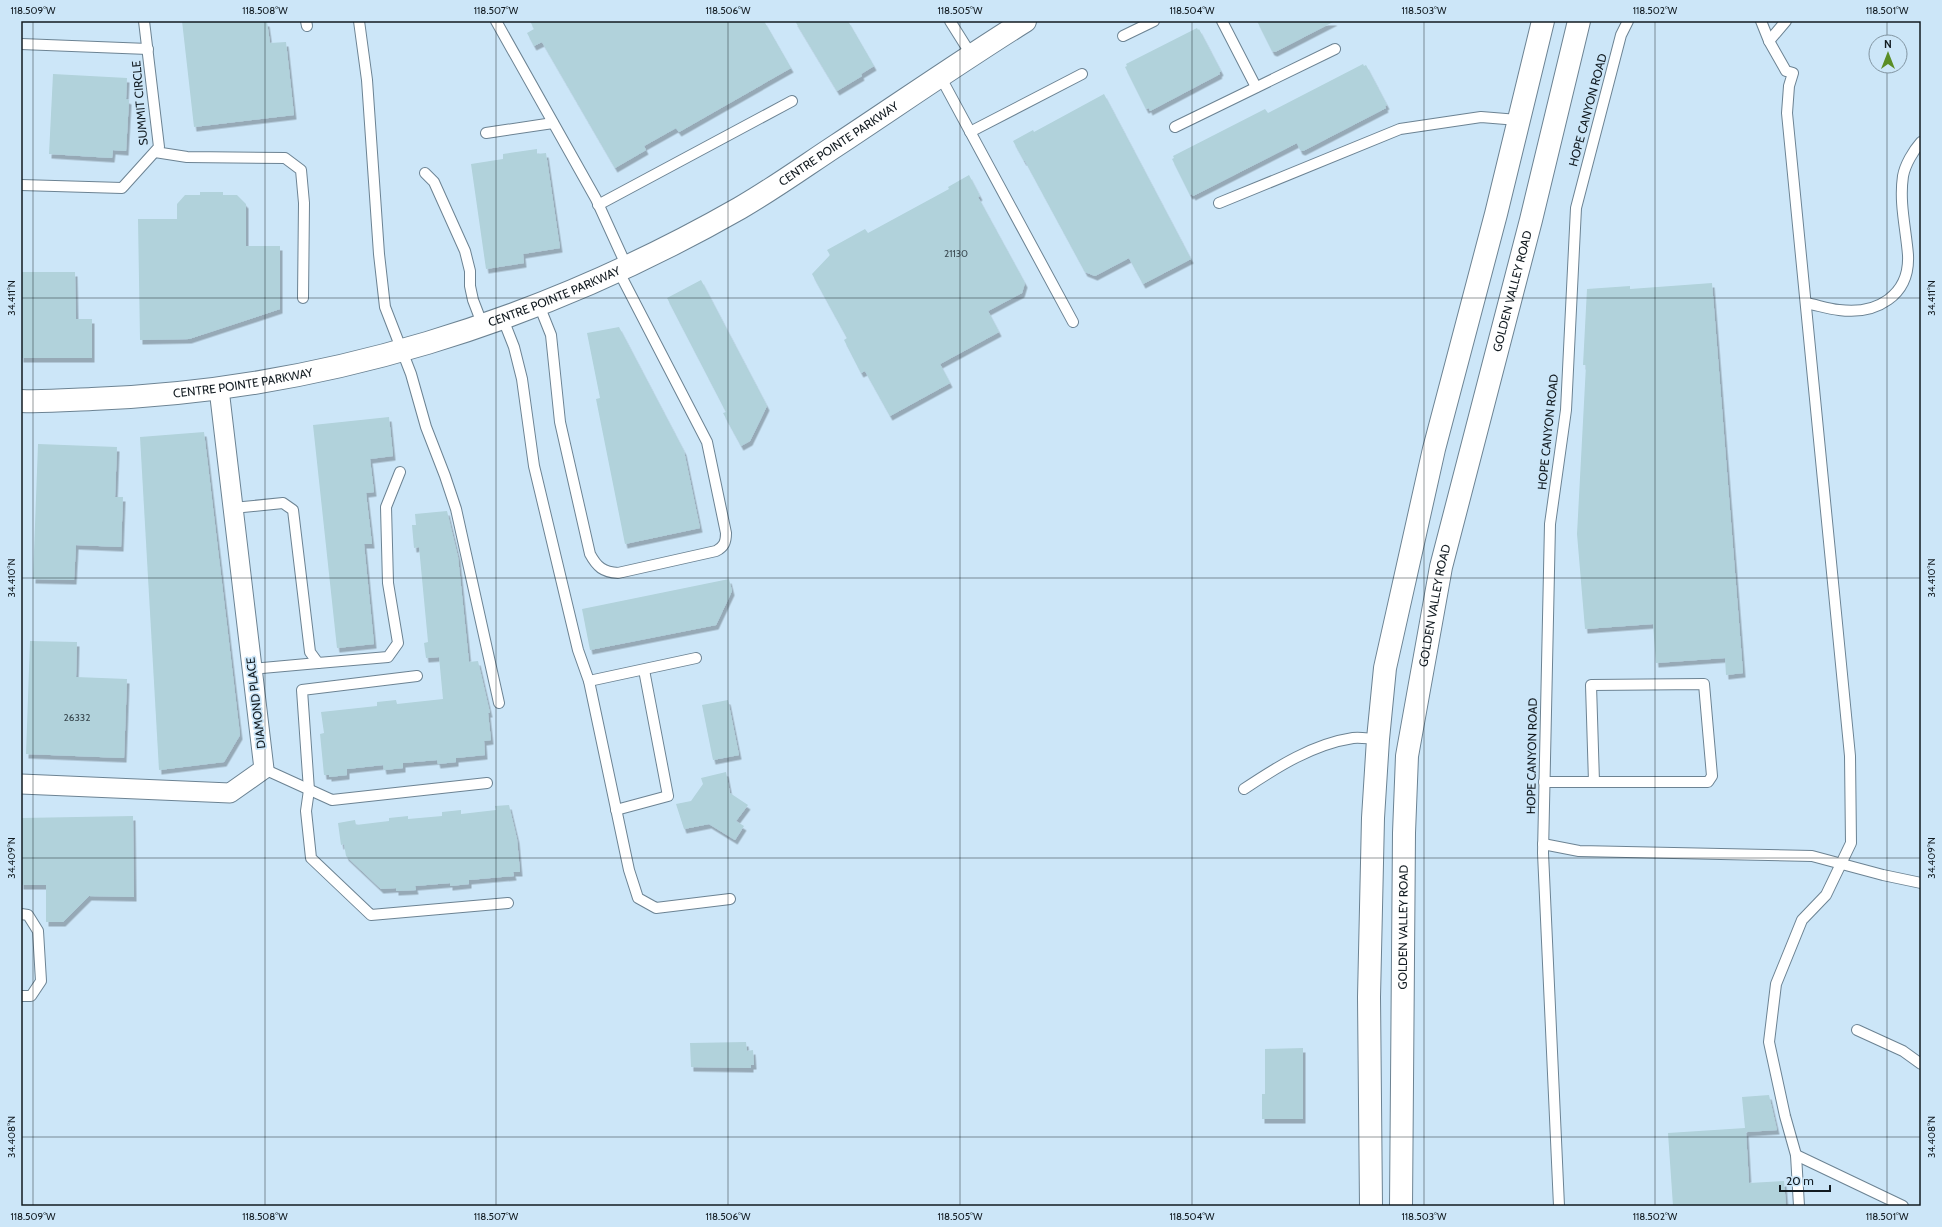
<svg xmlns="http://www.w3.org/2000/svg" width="1942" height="1227" font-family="Cabin,sans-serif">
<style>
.building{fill:#b1d2db;filter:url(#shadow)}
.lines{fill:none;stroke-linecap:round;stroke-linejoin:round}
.lane-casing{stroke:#6c8393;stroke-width:12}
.street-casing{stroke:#6c8393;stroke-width:21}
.secondary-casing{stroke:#6c8393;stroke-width:24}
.primary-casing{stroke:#6c8393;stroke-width:24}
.lane{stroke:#fff;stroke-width:10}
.street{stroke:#fff;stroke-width:19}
.secondary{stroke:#fff;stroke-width:22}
.primary{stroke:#fff;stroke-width:22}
.ticks{fill:none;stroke:#121b21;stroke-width:1;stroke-opacity:0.45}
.labels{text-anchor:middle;stroke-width:3.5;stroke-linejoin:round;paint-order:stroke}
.number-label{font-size:10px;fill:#3a4950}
.street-label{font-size:12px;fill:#121b21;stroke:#cce6f8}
.neatline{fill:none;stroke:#121b21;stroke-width:1.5}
.ticks-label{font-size:10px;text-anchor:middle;fill:#121b21}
</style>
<defs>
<filter id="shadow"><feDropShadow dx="2.5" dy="4.5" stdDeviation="0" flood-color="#0004"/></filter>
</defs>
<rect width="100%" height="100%" fill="#cce6f8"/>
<g class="building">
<path d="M182,21L267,22L270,43L286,42L294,115L194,127Z"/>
<path d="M530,21H764L791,68L679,132L676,128L644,146L646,150L615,168L542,42L534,46L527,33L534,29Z"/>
<path d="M795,21H848L874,66L861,74L862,76L837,91Z"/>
<path d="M1257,21H1335L1275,52L1272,51Z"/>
<path d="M1197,28L1198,30L1199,29L1221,71L1219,73L1220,74L1150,111L1149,108L1146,109L1125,67L1127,66L1126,64Z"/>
<path d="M1363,64L1364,66L1366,65L1387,105L1385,106L1386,108L1303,151L1300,150L1297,143L1193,196L1192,194L1190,195L1172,159L1174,158L1173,156L1265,109L1268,113Z"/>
<path d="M53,74L127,78L126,99L129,100L126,151L113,150L112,158L49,154Z"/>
<path d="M1104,94L1191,259L1143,284L1129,258L1095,276L1085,272L1025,161H1024L1013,141L1033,130L1034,132Z"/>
<path d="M537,149V154L546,153L560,248L523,254L524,263L486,269L471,164L503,159V154Z"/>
<path d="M969,175L980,196L978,197L1025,283L1022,293L988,311L999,332L940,364L950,383L890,416L865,371L861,373L844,340L847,338L812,274L830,255L827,250L865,229L868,233L949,189L948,187Z"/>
<path d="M200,192H223V195H237L246,204V246H280V309L189,339L140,340L138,219H177V204L185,195H200Z"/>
<path d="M21,272H75L76,319H92V358H21Z"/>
<path d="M701,280L767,406L750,441L741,446L723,413L726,412L667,298Z"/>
<path d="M1712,283L1743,673L1726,675L1725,658L1656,663L1653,624L1585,629L1577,534L1586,365H1583L1587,289L1630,286V289Z"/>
<path d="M619,327L684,451L700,528L625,544L596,399L600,398L587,333Z"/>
<path d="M389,417L393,456L370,459L374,492L366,493L372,544H364L374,644L337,648L313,425Z"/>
<path d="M204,432L240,735L224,762L159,770L140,437Z"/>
<path d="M38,444L117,447L115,497H123L121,547L76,545L74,580L33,579Z"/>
<path d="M447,511L458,557L469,662L478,661L490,713H488L491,740L484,741L485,755L456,758V762L438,764L437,760L403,763V768L384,770L383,765L347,769V775L329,777V775H324L320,734L324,733L321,712L377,706V702L396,700L397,704L443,699L439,657L426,658L424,643L428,642L419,547L414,548L412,525H416L415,514Z"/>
<path d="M729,579L732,591L716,625L590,650L582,609Z"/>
<path d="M30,641L77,642L76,677L127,679L124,758L26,754Z"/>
<path d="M728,700L739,755L713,760L702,705Z"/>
<path d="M726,772L730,793L748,805L736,821L744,826L735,840L709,824L684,829L676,804L691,801L703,784L701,778Z"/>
<path d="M509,805L517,839L520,872H513L514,876L469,880V884L450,886V883L415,886L416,890L396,891V888L381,889L346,856L344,844L341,845L338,823L355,820L356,825L389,821V818L408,816V819L442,816V812L461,810V814L496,810L495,806Z"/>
<path d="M133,816L134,897L89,896L63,922H46V885H21V818Z"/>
<path d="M746,1042L747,1051L753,1050L754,1065H751V1068L691,1067L690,1043Z"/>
<path d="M1303,1048V1119H1262V1094H1265V1049Z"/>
<path d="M1769,1095L1777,1130L1746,1132L1749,1183L1784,1181L1786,1206H1673L1668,1133L1745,1128L1742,1097Z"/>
</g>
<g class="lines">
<g class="lane-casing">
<g id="lane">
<path d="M306,21L307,26"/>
<path d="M359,21L367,80L379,254L385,307L411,374L426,427L445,476L456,509L499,703"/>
<path d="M496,21L596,199L627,267"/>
<path d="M950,21L972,56"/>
<path d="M1222,21L1256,87"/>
<path d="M1761,21L1769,41L1786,71L1793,73L1789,86L1787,113L1850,756L1851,843L1826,895L1802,920L1776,984L1769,1042L1785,1116L1796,1155L1799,1206"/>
<path d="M1123,36L1154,21"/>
<path d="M1769,41L1786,21"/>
<path d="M21,44L148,49"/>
<path d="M940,76L1073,322"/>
<path d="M1175,127L1335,49"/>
<path d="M970,132L1082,74"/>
<path d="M486,133L553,123"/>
<path d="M155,152L187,157L285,158L301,170L304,203L303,298"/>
<path d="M425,173L434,182L465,251L470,271V286L473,300L483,326"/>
<path d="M21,185L122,188L159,147L144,21"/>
<path d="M1219,203L1400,129L1481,117L1518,120"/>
<path d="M598,205L792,101"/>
<path d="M1806,303C1817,305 1828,309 1839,310C1876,315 1910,296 1908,255C1906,229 1899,203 1903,176C1905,165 1913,151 1921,142"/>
<path d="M539,305L551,335L560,422L590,554C597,567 603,572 618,573L716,551C724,547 726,542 726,533L707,442L619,272"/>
<path d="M503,319L514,347L522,379L534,466L578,650L589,681L629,870L638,898L656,908L730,899"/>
<path d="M233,508L283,503L293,510L310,652L318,663L388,657L398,643L388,583L386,507L400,472"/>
<path d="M252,669L318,663"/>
<path d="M417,676L302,690L309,790L306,811L311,858L371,915L508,903"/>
<path d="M589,681L696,658"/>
<path d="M264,769L332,800L487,783"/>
<path d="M1544,782H1708L1712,776L1704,684L1591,685L1594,782"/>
<path d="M1244,789C1277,767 1313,744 1353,738C1361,737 1370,739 1378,739"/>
<path d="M616,810L668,796L644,670"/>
<path d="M1543,844L1579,851L1812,856L1883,875L1921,883"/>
<path d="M21,914L28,915L38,931L41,981L31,996H21"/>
<path d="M1857,1030L1903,1051L1921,1064"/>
<path d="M1796,1155L1903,1206"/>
<path d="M1559,1206L1543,853L1550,524L1566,410L1576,208L1621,35L1628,21"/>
</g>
</g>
<g class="street-casing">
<path id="street" d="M21,784L230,793L264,769L219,389"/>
</g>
<g class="secondary-casing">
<g id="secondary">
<path id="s1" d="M21,401C45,402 69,400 92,399C321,391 542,321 740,208C773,189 805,166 837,145C899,104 961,61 1025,21"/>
</g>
</g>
<g class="primary-casing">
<g id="primary">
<path d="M1371,1206L1369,997L1373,818L1378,739L1385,668L1434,449L1496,214L1543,21"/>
<path id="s2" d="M1401,1206L1404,833L1407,756L1441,567L1531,220L1579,21"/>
</g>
</g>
<use href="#lane" class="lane"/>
<use href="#street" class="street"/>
<use href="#secondary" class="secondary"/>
<use href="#primary" class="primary"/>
</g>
<path class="ticks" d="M33,21V1206M265,21V1206M496,21V1206M728,21V1206M960,21V1206M1192,21V1206M1424,21V1206M1655,21V1206M1887,21V42M1887,66V1206M21,298H1921M21,578H1921M21,858H1921M21,1137H1921"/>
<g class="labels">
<g class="number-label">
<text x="956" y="257">21130</text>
<text x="77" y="721">26332</text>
</g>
<g class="street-label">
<text transform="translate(140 103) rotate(-95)" y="4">SUMMIT CIRCLE</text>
<text transform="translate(1588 110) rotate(-75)" y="4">HOPE CANYON ROAD</text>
<text dy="4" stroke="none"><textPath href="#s1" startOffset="871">CENTRE POINTE PARKWAY</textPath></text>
<text dy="4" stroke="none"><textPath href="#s2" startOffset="927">GOLDEN VALLEY ROAD</textPath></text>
<text dy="4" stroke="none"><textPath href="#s1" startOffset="547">CENTRE POINTE PARKWAY</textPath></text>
<text dy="4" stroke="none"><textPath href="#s1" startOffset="223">CENTRE POINTE PARKWAY</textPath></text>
<text transform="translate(1548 432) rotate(-84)" y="4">HOPE CANYON ROAD</text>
<text dy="4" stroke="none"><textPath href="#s2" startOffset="603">GOLDEN VALLEY ROAD</textPath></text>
<text transform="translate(256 703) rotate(-97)" y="4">DIAMOND PLACE</text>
<text transform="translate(1532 756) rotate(-89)" y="4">HOPE CANYON ROAD</text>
<text dy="4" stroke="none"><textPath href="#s2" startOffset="279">GOLDEN VALLEY ROAD</textPath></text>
</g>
</g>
<rect width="1942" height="1227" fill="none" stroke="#cce6f8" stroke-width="44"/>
<g transform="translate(1888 54)"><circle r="19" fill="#cce6f8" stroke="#8295a2"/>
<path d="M0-3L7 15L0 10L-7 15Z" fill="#5a8e26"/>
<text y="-6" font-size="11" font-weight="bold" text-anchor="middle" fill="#121b21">N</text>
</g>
<path d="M1780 1185v6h50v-6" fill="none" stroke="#121b21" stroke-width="2"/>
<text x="1786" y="1185" font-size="12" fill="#121b21" stroke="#cce6f8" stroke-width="3" paint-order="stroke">20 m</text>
<rect x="22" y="22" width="1898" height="1183" class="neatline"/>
<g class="ticks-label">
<text x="33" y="14">118.509°W</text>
<text x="265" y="14">118.508°W</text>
<text x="496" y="14">118.507°W</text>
<text x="728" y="14">118.506°W</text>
<text x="960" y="14">118.505°W</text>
<text x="1192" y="14">118.504°W</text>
<text x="1424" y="14">118.503°W</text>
<text x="1655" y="14">118.502°W</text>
<text x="1887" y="14">118.501°W</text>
<text transform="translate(11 298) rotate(-90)" y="4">34.411°N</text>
<text transform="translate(1931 298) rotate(-90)" y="4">34.411°N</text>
<text transform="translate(11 578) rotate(-90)" y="4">34.410°N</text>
<text transform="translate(1931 578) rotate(-90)" y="4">34.410°N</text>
<text transform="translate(11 858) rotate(-90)" y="4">34.409°N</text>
<text transform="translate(1931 858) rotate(-90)" y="4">34.409°N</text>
<text transform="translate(11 1137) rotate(-90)" y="4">34.408°N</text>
<text transform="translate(1931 1137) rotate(-90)" y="4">34.408°N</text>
<text x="33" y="1220">118.509°W</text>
<text x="265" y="1220">118.508°W</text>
<text x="496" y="1220">118.507°W</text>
<text x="728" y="1220">118.506°W</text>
<text x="960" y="1220">118.505°W</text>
<text x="1192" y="1220">118.504°W</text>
<text x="1424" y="1220">118.503°W</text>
<text x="1655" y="1220">118.502°W</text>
<text x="1887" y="1220">118.501°W</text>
</g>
</svg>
